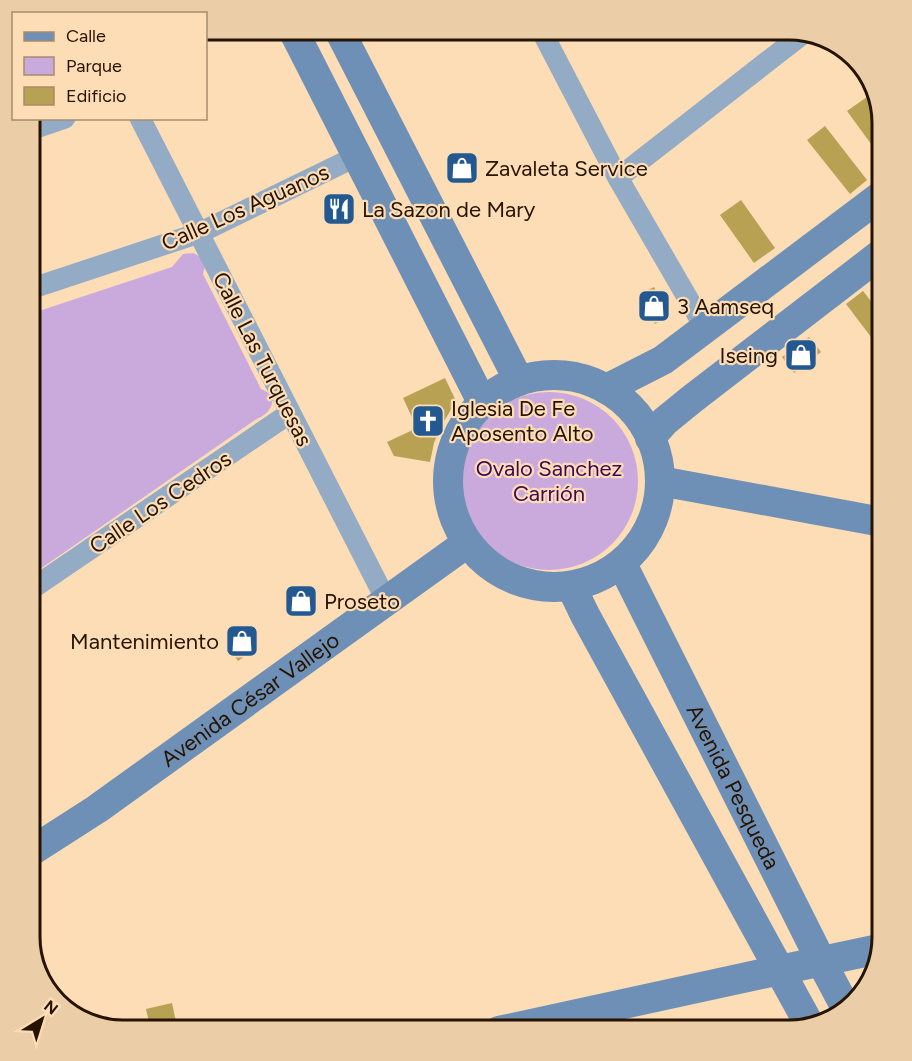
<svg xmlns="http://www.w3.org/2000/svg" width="912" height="1061" font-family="Figtree,sans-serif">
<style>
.green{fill:#caa9dd}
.building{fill:#b8a153}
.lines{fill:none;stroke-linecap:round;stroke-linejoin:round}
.street{stroke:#94abc5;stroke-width:21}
.secondary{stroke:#6e8fb6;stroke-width:30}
.labels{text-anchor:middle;stroke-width:4.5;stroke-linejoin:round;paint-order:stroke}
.poi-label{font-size:22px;fill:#261300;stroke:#fcddb6;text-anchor:start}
.street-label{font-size:22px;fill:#261300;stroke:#fcddb6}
.park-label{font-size:22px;fill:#3f0656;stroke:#fcddb6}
.rim{fill:none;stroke:#261300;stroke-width:3}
</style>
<rect width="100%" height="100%" fill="#fcddb6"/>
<g class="green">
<path d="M193,253L201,257L205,266L203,274L261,389C262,389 269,393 269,394C278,406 265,416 255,420L30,576V314L172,267L183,254Z"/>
<circle cx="549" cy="481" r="89"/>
</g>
<g class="building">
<path d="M867,97L878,112L882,123V159L847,111Z"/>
<path d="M825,126L867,180L850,194L807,140Z"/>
<path d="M741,200L775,248L754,263L720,215Z"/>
<path d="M654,287L670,316L655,324L638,295Z"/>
<path d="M863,291L882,315V329L871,337L846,304Z"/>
<path d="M809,337L821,352L794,373L782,357Z"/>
<path d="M445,378L456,401L439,430L434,443L430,462L394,456L387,442L417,428L403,398Z"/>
<path d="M301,589L312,606L301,612L290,596Z"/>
<path d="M241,628L255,649L238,661L234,655L233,633Z"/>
<path d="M172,1003L178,1031H151L146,1009Z"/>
</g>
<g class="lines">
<g class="street">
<path d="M541,30L618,178L705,328"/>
<path d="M140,118L386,600"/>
<path d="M30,130L65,118"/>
<path d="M618,178L804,33"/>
<path d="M30,289L199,233L357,156"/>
<path d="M30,590L290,413"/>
</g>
<g class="secondary">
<path d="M293,30L482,402"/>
<path d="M339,30L519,381"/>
<circle cx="554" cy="481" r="106"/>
<path d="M606,389L663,360L882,195"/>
<path d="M650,438L665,421L692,399L882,253"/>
<path d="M660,481L882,522"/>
<path id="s1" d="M622,564L821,961L847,1010"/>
<path d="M571,586L585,615L809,1024"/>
<path id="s2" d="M30,852L97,809L467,543"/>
<path d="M499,1031L780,970L879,949"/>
</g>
</g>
<defs>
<g id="shop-square" transform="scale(1.725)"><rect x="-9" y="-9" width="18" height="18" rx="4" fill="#245891" stroke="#fcddb6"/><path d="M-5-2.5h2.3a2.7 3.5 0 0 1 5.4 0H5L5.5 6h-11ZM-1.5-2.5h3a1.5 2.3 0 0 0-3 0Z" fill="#fff"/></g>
<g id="restaurant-square" transform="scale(1.725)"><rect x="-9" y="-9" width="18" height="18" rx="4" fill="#245891" stroke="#fcddb6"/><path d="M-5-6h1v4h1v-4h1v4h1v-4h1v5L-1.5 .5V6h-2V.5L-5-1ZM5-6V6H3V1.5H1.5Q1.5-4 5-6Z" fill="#fff"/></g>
<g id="church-square" transform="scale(1.725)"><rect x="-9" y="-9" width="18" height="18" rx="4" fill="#245891" stroke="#fcddb6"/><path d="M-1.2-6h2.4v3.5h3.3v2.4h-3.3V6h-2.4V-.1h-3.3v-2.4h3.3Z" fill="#fff"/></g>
</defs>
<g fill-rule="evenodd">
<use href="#shop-square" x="462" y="168"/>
<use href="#restaurant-square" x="339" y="209"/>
<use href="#shop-square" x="654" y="306"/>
<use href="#shop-square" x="801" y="355"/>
<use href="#church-square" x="428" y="421"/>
<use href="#shop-square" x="301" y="601"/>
<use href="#shop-square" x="242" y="641"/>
</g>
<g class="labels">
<g class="poi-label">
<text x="485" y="176">Zavaleta Service</text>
<text x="362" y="217">La Sazon de Mary</text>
<text x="677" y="314">3 Aamseq</text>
<text x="778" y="363" text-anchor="end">Iseing</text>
<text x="451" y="416">Iglesia De Fe<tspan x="451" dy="25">Aposento Alto</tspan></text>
<text x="324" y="609">Proseto</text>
<text x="219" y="649" text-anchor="end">Mantenimiento</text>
</g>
<g class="street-label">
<text transform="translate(245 207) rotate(-24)" y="8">Calle Los Aguanos</text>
<text transform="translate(263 359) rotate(63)" y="8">Calle Las Turquesas</text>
<text transform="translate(160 502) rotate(-34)" y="8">Calle Los Cedros</text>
<text dy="8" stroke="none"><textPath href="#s2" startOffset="268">Avenida César Vallejo</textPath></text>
<text dy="8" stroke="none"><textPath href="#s1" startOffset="249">Avenida Pesqueda</textPath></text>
</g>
<g class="park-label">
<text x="549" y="476">Ovalo Sanchez<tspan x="549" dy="25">Carrión</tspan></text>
</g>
</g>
<path d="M0 0H912V1061H0ZM123 40H789A83 83 0 0 1 872 123V937A83 83 0 0 1 789 1020H123A83 83 0 0 1 40 937V123A83 83 0 0 1 123 40Z" fill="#ebcda7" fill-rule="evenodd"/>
<path class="rim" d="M123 40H789A83 83 0 0 1 872 123V937A83 83 0 0 1 789 1020H123A83 83 0 0 1 40 937V123A83 83 0 0 1 123 40Z"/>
<rect x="12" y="12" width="195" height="108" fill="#fcddb6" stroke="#a68c6d" stroke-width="1.5"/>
<rect x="24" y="32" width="30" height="9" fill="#6e8fb6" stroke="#a68c6d" stroke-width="1.5"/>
<text x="66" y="42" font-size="18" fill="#261300">Calle</text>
<rect x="24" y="57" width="30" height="18" fill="#caa9dd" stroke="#a68c6d" stroke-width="1.5"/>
<text x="66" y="72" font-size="18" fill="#261300">Parque</text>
<rect x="24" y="87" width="30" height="18" fill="#b8a153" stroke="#a68c6d" stroke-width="1.5"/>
<text x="66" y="102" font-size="18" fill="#261300">Edificio</text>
<g transform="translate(42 1019) rotate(38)" stroke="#fcddb6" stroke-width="4.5" paint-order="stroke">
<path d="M0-4.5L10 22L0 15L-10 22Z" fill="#261300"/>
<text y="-9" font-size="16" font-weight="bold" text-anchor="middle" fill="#261300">N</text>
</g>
</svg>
